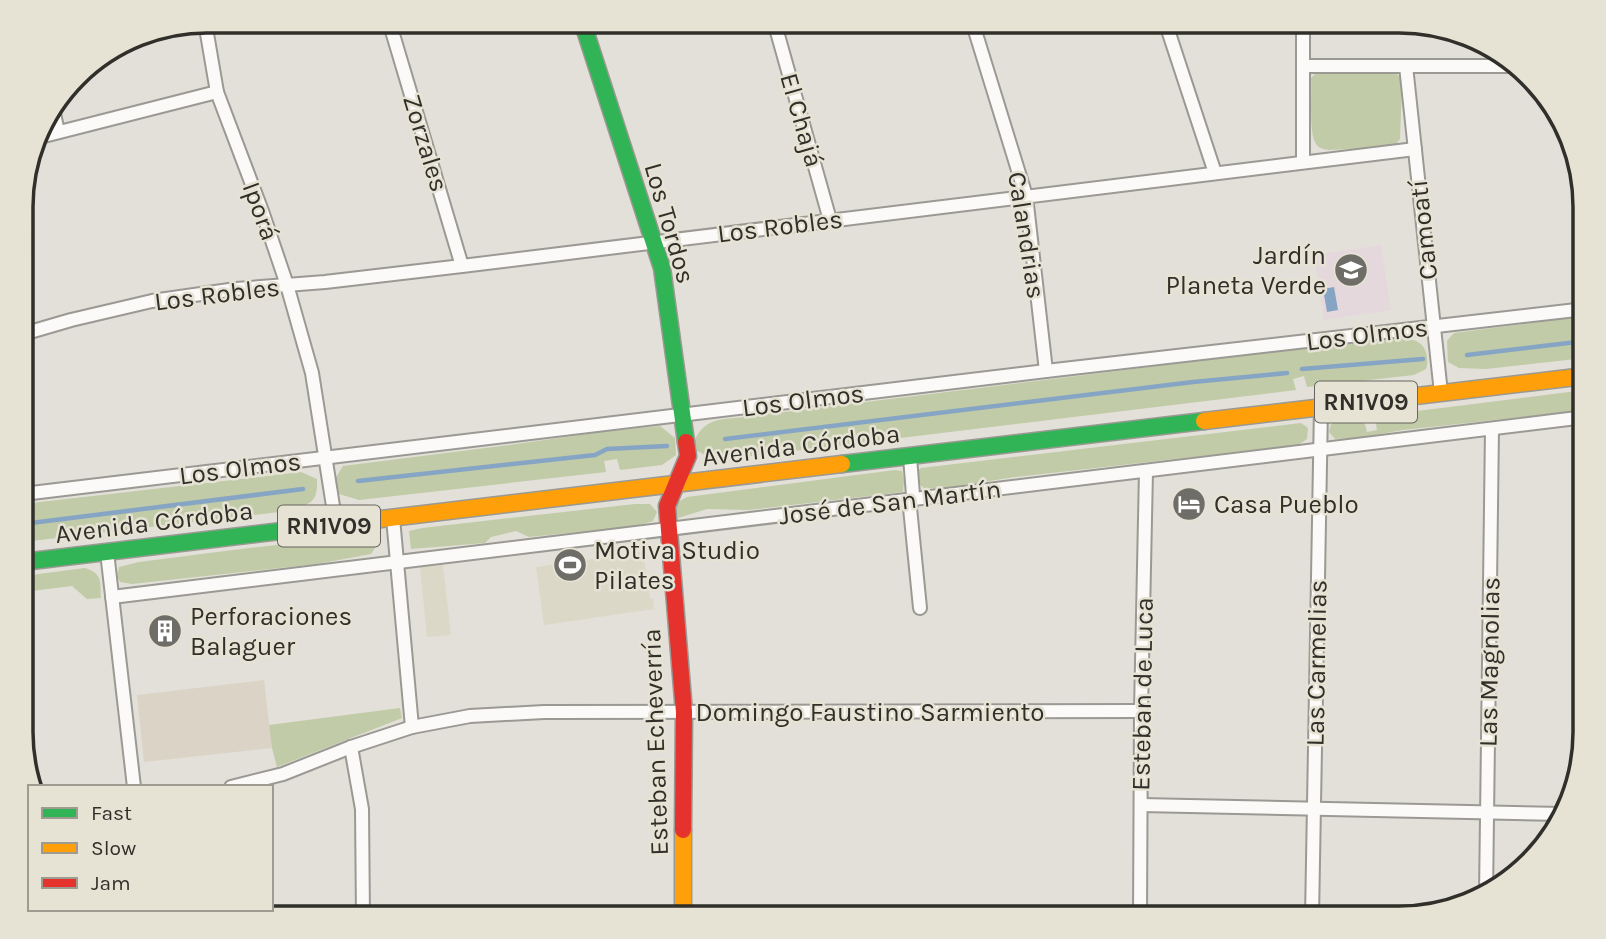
<svg xmlns="http://www.w3.org/2000/svg" width="1606" height="939" font-family="Karla,sans-serif">
<style>
.built{fill:#dcd8c8}
.industrial{fill:#dbd4c6}
.education{fill:#e4d8dd}
.green{fill:#c1cba7}
.water{fill:#86a5c4}
.lines{fill:none;stroke-linecap:round;stroke-linejoin:round}
.stream{stroke:#86a5c4;stroke-width:4.5}
.street-casing{stroke:#9a9993;stroke-width:16}
.fast-casing{stroke:#9a9993;stroke-width:19}
.slow-casing{stroke:#9a9993;stroke-width:19}
.jam-casing{stroke:#9a9993;stroke-width:19}
.street{stroke:#fbfaf9;stroke-width:12}
.fast{stroke:#30b455;stroke-width:16}
.slow{stroke:#ff9f0a;stroke-width:16}
.jam{stroke:#e5322d;stroke-width:16}
.labels{text-anchor:middle;stroke-width:5;stroke-linejoin:round;paint-order:stroke}
.shield{fill:#e6e3d4;stroke:#67655d;stroke-width:2}
.shield-label{font-size:24px;font-weight:bold;fill:#312f2a}
.street-label{font-size:26px;fill:#312f2a;stroke:#e6e3d4}
.poi-label{font-size:26px;fill:#312f2a;stroke:#e6e3d4;text-anchor:start}
.rim{fill:none;stroke:#312f2a;stroke-width:3.5}
</style>
<rect width="100%" height="100%" fill="#e2e0d8"/>
<g class="built">
<path d="M643,552L650,599H653L654,609L544,625L536,567Z"/>
<path d="M443,565L451,635L427,637L420,567Z"/>
</g>
<path class="industrial" d="M264,680L272,748L144,762L137,695Z"/>
<path class="education" d="M1381,245L1391,310L1324,320L1314,255Z"/>
<g class="green">
<path d="M1394,72L1400,77L1402,85L1400,139L1396,144L1388,147L1329,150C1322,149 1318,148 1315,142C1309,131 1312,92 1311,78L1315,74Z"/>
<path d="M1585,316V358L1486,369L1459,368L1448,362L1447,341L1454,333Z"/>
<path d="M1400,338C1405,339 1413,339 1418,342C1427,347 1429,360 1426,369L1414,375L1307,387L1304,376L1293,379L1296,390L726,459L708,456L697,451L695,439C707,417 721,420 744,417L1247,355Z"/>
<path d="M1585,390V410L1403,430L1358,438L1335,439L1329,432L1331,424L1341,420L1360,416L1364,421L1367,432L1377,430L1375,419L1377,416Z"/>
<path d="M1301,423L1308,428L1307,439L1298,445L1015,477L938,489L924,488L918,483L916,472L921,468Z"/>
<path d="M660,426L675,438L676,455L662,465L620,470L617,459L604,461L606,472L359,500L339,494L335,479L343,466L509,445L601,432Z"/>
<path d="M895,470L902,471L904,481L903,492L749,510L707,509L678,518L676,503L687,497Z"/>
<path d="M301,472L317,479C318,505 309,503 288,511L23,542V504Z"/>
<path d="M635,504H650L657,512L653,521L637,526L529,537L516,531L491,537L485,543L411,549L409,531L422,528Z"/>
<path d="M358,536L373,539L376,546L371,554L317,564L132,584L120,582L117,576L119,567L139,562L241,549Z"/>
<path d="M85,568C103,574 100,581 101,598L87,599L72,586L23,592V576Z"/>
<path d="M400,708L402,718L277,767L272,748L269,725Z"/>
</g>
<path class="water" d="M1334,287L1338,310L1327,312L1323,289Z"/>
<g class="lines">
<g class="stream">
<path d="M1467,355L1585,341"/>
<path d="M1302,369L1423,359"/>
<path d="M725,439L1193,382L1287,373"/>
<path d="M358,481L595,455L607,449L667,446"/>
<path d="M23,524L303,489"/>
</g>
<g class="street-casing">
<g id="street">
<path d="M389,21L462,266"/>
<path d="M774,21L830,220"/>
<path d="M972,21L1026,196L1046,371"/>
<path d="M1165,21L1215,173"/>
<path d="M1303,21V162"/>
<path d="M205,22L217,92L262,211L287,285L312,373L336,525"/>
<path d="M1303,66H1511"/>
<path d="M1406,66L1441,393"/>
<path d="M53,109L58,132"/>
<path d="M36,138L217,92"/>
<path d="M23,334L71,320L152,301L236,289L325,282L462,266L1415,149"/>
<path d="M910,457L913,495L910,508L920,608"/>
<path d="M23,494L1046,371L1585,309"/>
<path d="M393,518L412,727"/>
<path d="M107,552L134,787"/>
<path d="M112,597L1585,417"/>
<path d="M351,747L362,809L363,918"/>
<path d="M231,787L283,774L351,747L412,727L470,716L544,712L1141,711"/>
<path d="M1141,805L1563,814"/>
<path d="M1486,895L1492,429"/>
<path d="M1140,918L1141,711L1146,471"/>
<path d="M1312,918L1321,407"/>
</g>
</g>
<g class="fast-casing">
<g id="fast">
<path d="M582,21L662,268L686,442"/>
<path d="M842,464L1204,421"/>
<path d="M23,562L356,522"/>
</g>
</g>
<g class="slow-casing">
<g id="slow">
<path d="M1204,421L1585,376"/>
<path d="M356,522L842,464"/>
<path d="M683,918V830"/>
</g>
</g>
<g class="jam-casing">
<path id="jam" d="M683,830L684,712L667,506L688,456L686,442"/>
</g>
<use href="#street" class="street"/>
<use href="#fast" class="fast"/>
<use href="#slow" class="slow"/>
<use href="#jam" class="jam"/>
</g>
<defs>
<g id="school-disc" transform="scale(1.75)"><circle r="9.5" fill="#6f6d67" stroke="#e6e3d4"/><path d="M0-5L7-2L0 1L-7-2ZM-4 1L0 2.5L4 1V4Q0 6-4 4Z" fill="#fff"/></g>
<g id="hotel-disc" transform="scale(1.75)"><circle r="9.5" fill="#6f6d67" stroke="#e6e3d4"/><path d="M-6-4.5h1.5V1H6V5H4.5V3h-9V5H-6ZM-4 0a1.8 1.8 0 1 1 3.6 0ZM.5 0V-2.5h3Q6-2.5 6 0Z" fill="#fff"/></g>
<g id="stadium-disc" transform="scale(1.75)"><circle r="9.5" fill="#6f6d67" stroke="#e6e3d4"/><path d="M0-5a6.5 5 0 1 0 0 10a6.5 5 0 1 0 0-10ZM-3.5-1.8h7v3.6h-7Z" fill="#fff"/></g>
<g id="building-disc" transform="scale(1.75)"><circle r="9.5" fill="#6f6d67" stroke="#e6e3d4"/><path d="M-4-6H4V6H1V3H-1V6H-4ZM-2.5-4.3h1.7v1.8h-1.7ZM.8-4.3h1.7v1.8H.8ZM-2.5-1h1.7V.8h-1.7ZM.8-1h1.7V.8H.8Z" fill="#fff"/></g>
</defs>
<g fill-rule="evenodd">
<use href="#school-disc" x="1351" y="270"/>
<use href="#hotel-disc" x="1189" y="504"/>
<use href="#stadium-disc" x="570" y="565"/>
<use href="#building-disc" x="165" y="631"/>
</g>
<g class="labels">
<g class="shield">
<rect x="1315" y="381.5" width="102" height="41" rx="5"/>
<rect x="278" y="505.5" width="102" height="41" rx="5"/>
</g>
<g class="shield-label">
<text x="1366" y="410">RN1V09</text>
<text x="329" y="534">RN1V09</text>
</g>
<g class="street-label">
<text transform="translate(802 120) rotate(74)" y="9">El Chajá</text>
<text transform="translate(426 143) rotate(73)" y="9">Zorzales</text>
<text transform="translate(261 211) rotate(70)" y="9">Iporá</text>
<text transform="translate(670 223) rotate(74)" y="9">Los Tordos</text>
<text transform="translate(780 226) rotate(-7)" y="9">Los Robles</text>
<text transform="translate(1423 230) rotate(-96)" y="9">Camoatí</text>
<text transform="translate(1027 235) rotate(81)" y="9">Calandrias</text>
<text transform="translate(217 294) rotate(-7)" y="9">Los Robles</text>
<text transform="translate(1367 334) rotate(-7)" y="9">Los Olmos</text>
<text transform="translate(803 400) rotate(-7)" y="9">Los Olmos</text>
<text transform="translate(801 445) rotate(-7)" y="9">Avenida Córdoba</text>
<text transform="translate(240 468) rotate(-7)" y="9">Los Olmos</text>
<text transform="translate(890 502) rotate(-7)" y="9">José de San Martín</text>
<text transform="translate(154 522) rotate(-7)" y="9">Avenida Córdoba</text>
<text transform="translate(1489 662) rotate(-89)" y="9">Las Magnolias</text>
<text transform="translate(1316 663) rotate(-89)" y="9">Las Carmelias</text>
<text transform="translate(1142 694) rotate(-89)" y="9">Esteban de Luca</text>
<text x="870" y="721">Domingo Faustino Sarmiento</text>
<text transform="translate(655 742) rotate(-92)" y="9">Esteban Echeverría</text>
</g>
<g class="poi-label">
<text x="1326" y="264" text-anchor="end">Jardín<tspan x="1326" dy="30">Planeta Verde</tspan></text>
<text x="1214" y="513">Casa Pueblo</text>
<text x="594" y="559">Motiva Studio<tspan x="594" dy="30">Pilates</tspan></text>
<text x="190" y="625">Perforaciones<tspan x="190" dy="30">Balaguer</tspan></text>
</g>
</g>
<path d="M0 0H1606V939H0ZM207 33H1399A174 174 0 0 1 1573 207V732A174 174 0 0 1 1399 906H207A174 174 0 0 1 33 732V207A174 174 0 0 1 207 33Z" fill="#e6e3d4" fill-rule="evenodd"/>
<path class="rim" d="M207 33H1399A174 174 0 0 1 1573 207V732A174 174 0 0 1 1399 906H207A174 174 0 0 1 33 732V207A174 174 0 0 1 207 33Z"/>
<rect x="28" y="785" width="245" height="126" fill="#e6e3d4" stroke="#9e9b90" stroke-width="2"/>
<rect x="42" y="808" width="35" height="10" fill="#30b455" stroke="#9e9b90" stroke-width="2"/>
<text x="91" y="820" font-size="21" fill="#312f2a">Fast</text>
<rect x="42" y="843" width="35" height="10" fill="#ff9f0a" stroke="#9e9b90" stroke-width="2"/>
<text x="91" y="855" font-size="21" fill="#312f2a">Slow</text>
<rect x="42" y="878" width="35" height="10" fill="#e5322d" stroke="#9e9b90" stroke-width="2"/>
<text x="91" y="890" font-size="21" fill="#312f2a">Jam</text>
</svg>
